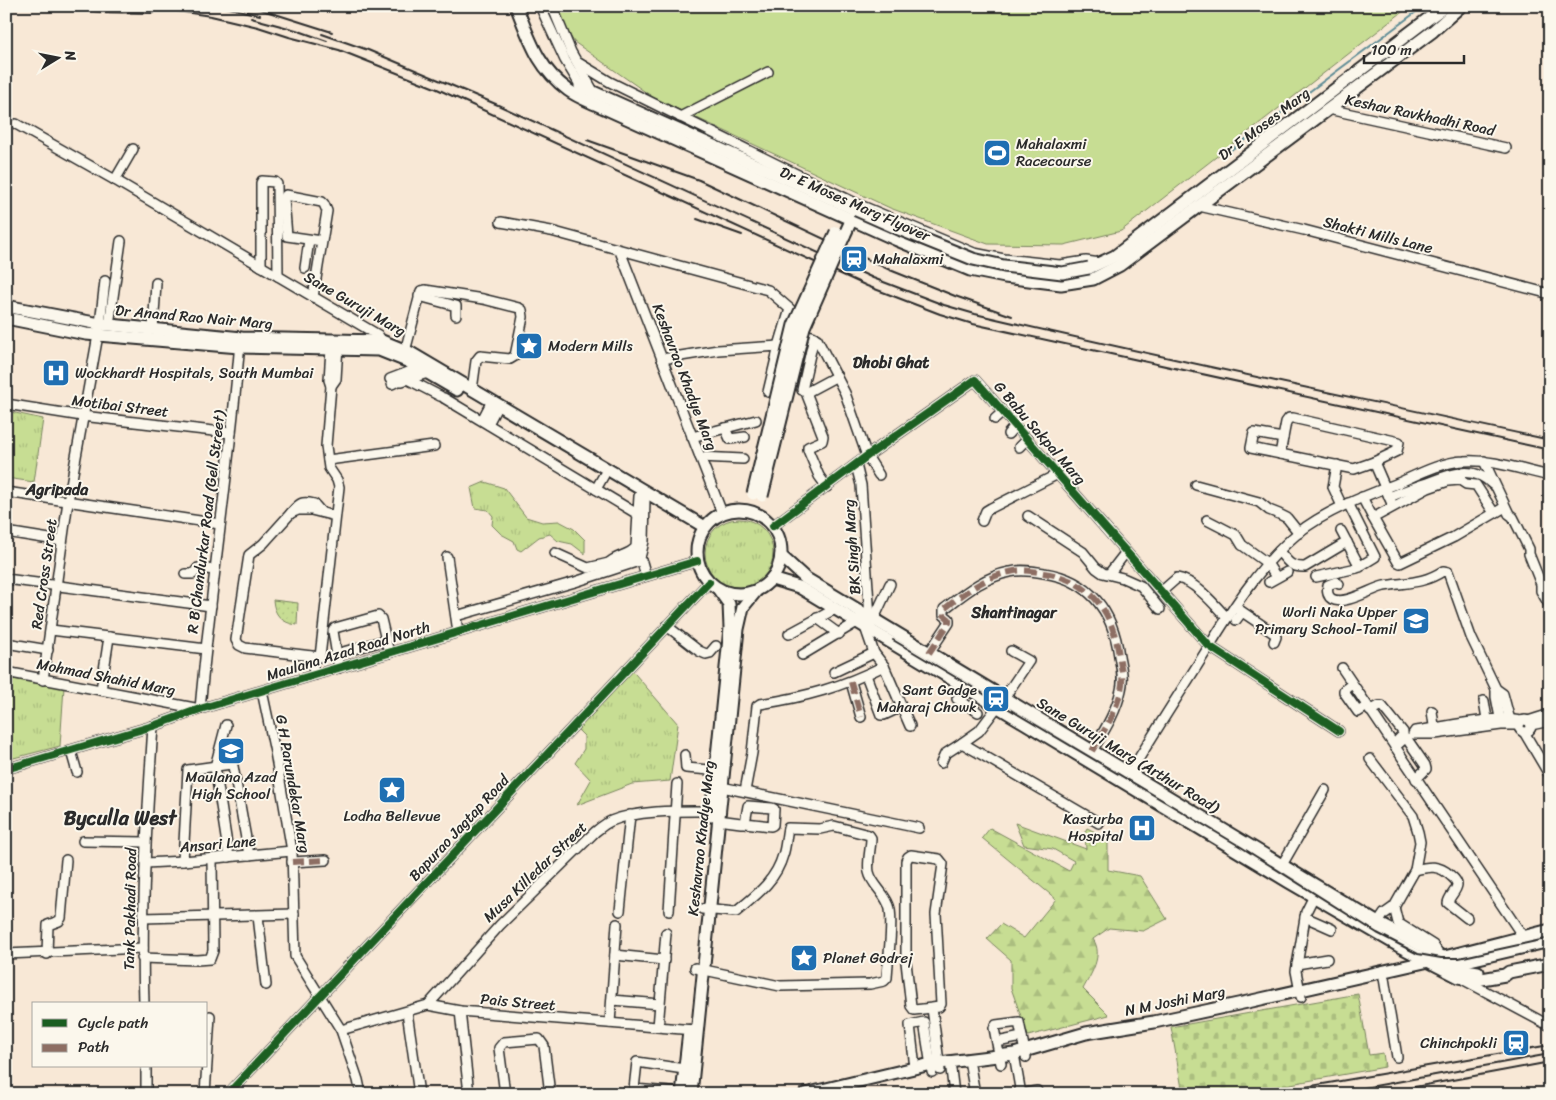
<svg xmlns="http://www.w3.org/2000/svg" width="1556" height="1100" font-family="Sriracha,sans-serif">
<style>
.grass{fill:url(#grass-dots);stroke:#79845f}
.forest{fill:url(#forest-firs);stroke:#79845f}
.cemetery{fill:url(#cemetery-stones);stroke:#79845f}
.park{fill:url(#park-tufts);stroke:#79845f}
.garden{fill:#c7dd93;stroke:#79845f}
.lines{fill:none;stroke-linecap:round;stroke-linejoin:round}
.stream{stroke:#5e8c96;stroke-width:2}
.minor-casing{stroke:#2b2b2b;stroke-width:12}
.major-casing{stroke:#2b2b2b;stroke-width:15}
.minor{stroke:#fbf7ec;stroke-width:9}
.major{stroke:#fbf7ec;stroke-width:11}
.rail{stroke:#2b2b2b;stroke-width:2}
.major-bridge-casing{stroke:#2b2b2b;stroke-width:15;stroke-linecap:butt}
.major-bridge{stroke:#fbf7ec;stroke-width:11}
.quiet{stroke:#8d6e63;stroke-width:6;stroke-dasharray:12 6;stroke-linecap:butt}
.cycleway-casing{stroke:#fbf7ec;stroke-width:11}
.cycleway{stroke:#1b5e20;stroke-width:8}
.labels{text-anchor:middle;stroke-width:4;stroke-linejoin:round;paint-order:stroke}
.street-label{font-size:15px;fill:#2b2b2b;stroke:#fbf7ec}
.poi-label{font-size:15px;fill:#2b2b2b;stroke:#fbf7ec;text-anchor:start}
.neighbourhood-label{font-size:16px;font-weight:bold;fill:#2b2b2b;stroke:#fbf7ec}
.district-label{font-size:20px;font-weight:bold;fill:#2b2b2b;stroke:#fbf7ec}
</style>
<defs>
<pattern id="grass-dots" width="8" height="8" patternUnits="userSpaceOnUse" patternTransform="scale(1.25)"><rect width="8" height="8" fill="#c7dd93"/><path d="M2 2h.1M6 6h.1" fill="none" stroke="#abbe7f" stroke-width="1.8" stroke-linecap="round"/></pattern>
<pattern id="forest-firs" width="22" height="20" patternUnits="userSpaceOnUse" patternTransform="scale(1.25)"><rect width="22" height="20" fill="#c7dd93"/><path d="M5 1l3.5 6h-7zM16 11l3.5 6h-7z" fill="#abbe7f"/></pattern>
<pattern id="cemetery-stones" width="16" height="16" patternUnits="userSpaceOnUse" patternTransform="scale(1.25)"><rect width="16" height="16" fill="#c7dd93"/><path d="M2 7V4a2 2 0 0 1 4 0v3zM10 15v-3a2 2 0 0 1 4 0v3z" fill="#abbe7f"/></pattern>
<pattern id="park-tufts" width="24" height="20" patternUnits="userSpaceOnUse" patternTransform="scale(1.25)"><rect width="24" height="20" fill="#c7dd93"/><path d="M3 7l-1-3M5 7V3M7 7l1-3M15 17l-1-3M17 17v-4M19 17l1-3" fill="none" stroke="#abbe7f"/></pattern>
</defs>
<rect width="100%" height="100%" fill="#f8e8d6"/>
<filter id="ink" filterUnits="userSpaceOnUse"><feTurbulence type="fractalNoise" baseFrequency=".02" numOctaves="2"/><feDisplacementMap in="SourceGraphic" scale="10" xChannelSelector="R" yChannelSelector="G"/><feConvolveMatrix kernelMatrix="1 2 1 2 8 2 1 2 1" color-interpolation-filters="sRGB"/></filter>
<g filter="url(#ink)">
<path class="grass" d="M273,600L298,603L297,625C282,623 274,615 273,600Z"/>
<path class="forest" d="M1015,823L1086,849L1085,832L1087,828L1108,838V870L1140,876L1167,919L1143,931L1109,928L1093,939C1104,955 1091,974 1083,989L1109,1015L1028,1036L1011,988V960L987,939L1001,924L1024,938L1056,899L982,838L990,828L1069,871L1074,861L1053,849L1024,845Z"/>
<path class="cemetery" d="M1358,994L1369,1055L1383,1053L1385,1067L1235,1094H1183L1171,1027Z"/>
<g class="park">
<path d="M6,411L43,419L34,482L6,478Z"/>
<path d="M485,482L504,488L526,517L542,522L559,521L574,529L585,540V554L572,544L558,541L550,534L539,537L521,551L517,549L514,541L501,534L492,525L493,516L488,510L475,508L471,488Z"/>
<circle cx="739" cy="553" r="34"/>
<path d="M629,667L678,724L670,781L632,784L577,805L591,780L575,763L584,749V736L574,726Z"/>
<path d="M6,678L64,687L60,746L6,760Z"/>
</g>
<path class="garden" d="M552,6H1410L1121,231L1064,245L988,244L890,208L654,98L574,42Z"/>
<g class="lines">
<path class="stream" d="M1231,150L1424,6"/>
<g class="minor-casing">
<g id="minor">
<path d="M540,6L565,60L583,90"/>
<path d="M552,6L571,52L593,91"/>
<path d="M577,62L610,82L855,203L974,253L1004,259L1060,265L1086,261L1100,263"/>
<path d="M1328,109L1506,148"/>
<path d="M680,117L768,72"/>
<path d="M16,124L115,180L378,335L382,341L381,345"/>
<path d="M115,180L133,149"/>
<path d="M1199,206L1304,230L1550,294"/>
<path d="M501,222L551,231L768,290L790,309L779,346"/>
<path d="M620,251L722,513"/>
<path d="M261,266V183L262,181L275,182L277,184L278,276"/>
<path d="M305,268L309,240"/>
<path d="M419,296L456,306V315"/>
<path d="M313,297L327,211L324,204L322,202L286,195L284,199L287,236L322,241"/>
<path d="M109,325L121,241"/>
<path d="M153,330L156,283"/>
<path d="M797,332L812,336L817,339L845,393L867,456L879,475"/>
<path d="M331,349L329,380L331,386L326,446L329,468L337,480L339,487L320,657L245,648L239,645L236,640L249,555L263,544L291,513L298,510H311L335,516"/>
<path d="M404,355L421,291L425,290L483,299L519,308L522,310L523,317L515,356L510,359L480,356L476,361L472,390"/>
<path d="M662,359L718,350L779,346L768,392"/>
<path d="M390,379L419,368"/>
<path d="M409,380L440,396"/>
<path d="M392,384L398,381H402L428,373"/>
<path d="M331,386L336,379L338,345"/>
<path d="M802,390L814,337"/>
<path d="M444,398L639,515"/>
<path d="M6,404L82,416L231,433"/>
<path d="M995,419L1003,412"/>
<path d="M482,420L492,401"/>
<path d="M488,424L498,405"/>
<path d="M725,428L730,439L745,437"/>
<path d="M1008,434L1015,426"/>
<path d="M692,437L756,420"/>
<path d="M1283,438L1254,433L1251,448L1354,469L1374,462L1393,506"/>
<path d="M1019,447L1027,439"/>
<path d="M1280,454L1286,422L1289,418H1293L1399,442L1397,451L1374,462"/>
<path d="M700,457L743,459"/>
<path d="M328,460L434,446"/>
<path d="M1484,461L1509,514L1513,517L1529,549V554L1541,584V591L1550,606"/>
<path d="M1337,465L1333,487L1342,506"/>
<path d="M1196,485L1259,502L1269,510L1279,514L1287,518L1299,533"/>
<path d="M827,487L819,476L808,450V447L822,441L823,436L807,395L809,391L837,376"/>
<path d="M596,489L604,475"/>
<path d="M6,492L220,524"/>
<path d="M639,496L636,547C629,556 617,555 609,563L615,564L634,559L641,554L644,541L645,499"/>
<path d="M1362,497L1373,518"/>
<path d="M1389,497C1402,492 1414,487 1427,483C1450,474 1473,464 1493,485"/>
<path d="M291,513C300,503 301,501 314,504L321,512"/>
<path d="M1494,513L1476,485L1466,484L1460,480L1448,481L1428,488L1373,518L1398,562L1400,563L1454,537L1505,507"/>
<path d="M1028,516L1083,552L1096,568L1103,573L1123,578L1141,586L1160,609"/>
<path d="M1207,520L1236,535L1242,545L1267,563L1276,577"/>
<path d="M982,521L986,511L991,508L1058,474"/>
<path d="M773,526L867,456L975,380L1209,646L1339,731"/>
<path d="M1341,531L1360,567"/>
<path d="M6,532L62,541"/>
<path d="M1279,551C1287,561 1291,568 1305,567L1347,542"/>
<path d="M555,553L588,568L609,563"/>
<path d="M447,557L458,632"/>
<path d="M185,574H193L198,568L215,570"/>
<path d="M1109,574L1126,552"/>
<path d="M1316,577L1357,568L1375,557L1348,503"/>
<path d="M6,579L211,606"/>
<path d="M1269,582L1287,572"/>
<path d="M1339,584L1336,582L1328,585C1327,590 1327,596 1332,599C1344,606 1371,589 1384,586C1407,582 1423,584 1443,571L1448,572L1471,637L1496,689L1503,694L1511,724"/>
<path d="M1161,592L1177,578C1194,580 1216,606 1227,618"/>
<path d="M1235,607L1275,634L1276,637L1274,642"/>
<path d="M456,616L575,582L639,561L642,562L646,576"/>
<path d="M817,618L839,634"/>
<path d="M1236,620L1242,612"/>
<path d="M871,625L890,584"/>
<path d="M667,626L699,651L706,654L710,653L716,646"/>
<path d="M51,630L206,649"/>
<path d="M789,634L835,609"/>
<path d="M6,643L48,650"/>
<path d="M1011,651L1029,661L1004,698L979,731L962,743L1099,823"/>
<path d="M929,653L949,623V619L944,615V609C965,593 984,577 1010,572C1021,569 1033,571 1044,573C1090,580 1113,611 1119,656C1121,667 1124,678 1121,690C1116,713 1104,731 1092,751"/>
<path d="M336,654L386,640"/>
<path d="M802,655L857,622L860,618"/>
<path d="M310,656L315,675"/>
<path d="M884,666L910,726"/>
<path d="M339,668L333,631L335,628L378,616L381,619L389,653"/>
<path d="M1342,668L1526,941"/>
<path d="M6,672L200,709"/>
<path d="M834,672L874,653"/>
<path d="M866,675L881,715H884L901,707"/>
<path d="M43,680L68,501L100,324L105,281"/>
<path d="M851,682L861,717"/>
<path d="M1352,684L1344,690V692L1358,712L1367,706"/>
<path d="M1496,689V697L1501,723"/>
<path d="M101,690L109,637"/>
<path d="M262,691L275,752L292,851L295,956L341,1030L358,1080L361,1094"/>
<path d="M957,699L978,712"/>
<path d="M1484,701L1488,725"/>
<path d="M200,709C211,586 230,464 240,342"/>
<path d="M1370,711L1379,706H1382L1403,732V735L1398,740"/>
<path d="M1432,711L1435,733"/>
<circle cx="1525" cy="726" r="6"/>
<path d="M1528,721L1550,714"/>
<path d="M226,725L215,767L229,857"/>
<path d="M1519,725H1501L1435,734H1413L1415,731C1446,727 1491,715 1521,721"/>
<path d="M1531,725L1550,721"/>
<path d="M1524,732L1550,776"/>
<path d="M1395,747L1404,739H1407L1425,765L1426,769L1416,779"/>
<path d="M71,751L77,772"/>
<path d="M685,755L686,768L722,771"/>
<path d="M1370,759L1413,816L1418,832L1420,842L1415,870L1394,907L1384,914L1378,923"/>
<path d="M941,763L945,754L962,743"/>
<path d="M6,769L153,726L200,709L697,561"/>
<path d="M1127,778C1149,741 1172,705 1195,669C1225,621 1254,570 1298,533C1324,512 1364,496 1396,484C1417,475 1441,462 1464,461C1492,459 1522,470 1550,476"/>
<path d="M717,786L919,828"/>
<path d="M745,791L752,753L757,706L760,704C806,697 842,687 884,666L874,653L865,627L870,618L861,485L856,465"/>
<path d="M718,820L741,823H745L771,826L773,825L774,809L772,808L748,806L745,823"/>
<path d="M83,841L145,842"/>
<path d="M183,861L188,770L231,764L233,766L249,855"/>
<path d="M292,862L326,860"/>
<path d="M146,863L183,861L292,851"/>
<path d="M1282,865L1325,790"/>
<path d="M1415,870C1429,866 1439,865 1450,875C1453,878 1457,880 1457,885C1456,892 1449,896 1448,903L1467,918"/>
<path d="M1394,907L1398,923L1433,945L1439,954"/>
<path d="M620,911L630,815"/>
<path d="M669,911L677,784"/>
<path d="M258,916L266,985"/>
<path d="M1305,917L1332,929"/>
<path d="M143,918L294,914"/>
<path d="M6,954L143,948"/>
<path d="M47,954L48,925L59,921L61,918L66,860"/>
<path d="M615,955L664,960"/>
<path d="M142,958L197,960L210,959L213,951L212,859"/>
<path d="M1297,964L1327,959"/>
<path d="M695,968L780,986L870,984L884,981L887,978C888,955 893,931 890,909C887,894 872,886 869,872C867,862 871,848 871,838L869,835L834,826L820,829L788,828C786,837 786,847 783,855C776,881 755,896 736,912L702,909"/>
<path d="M1384,978L1397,1057"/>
<path d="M1464,980L1550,1026"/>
<path d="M1301,997L1296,971L1306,912L1314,896"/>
<path d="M612,1000L660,1004"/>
<path d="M144,1004C141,911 147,818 153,726"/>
<path d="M428,1005L500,925L595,832C600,828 606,823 611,821C639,809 687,811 717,811"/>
<path d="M932,1008L914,1010L911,1006L906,962V861L908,857L911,855L939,859L943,864L936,914L941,1004L939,1007L932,1008L940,1070"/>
<path d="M460,1011L469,1094"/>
<path d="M407,1012L419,1094"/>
<path d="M610,1023L617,924"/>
<path d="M658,1027L666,933"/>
<path d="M341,1030L428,1005L460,1011L694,1030"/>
<path d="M997,1042L1022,1037"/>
<path d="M1014,1054L1021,1094"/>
<path d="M969,1060L975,1094"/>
<path d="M950,1061L954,1094"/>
<path d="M1001,1064L994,1028L996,1025L1019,1022L1026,1057"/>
<path d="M146,1066V1094"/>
<path d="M915,1068L910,1025L924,1022L932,1072"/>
<path d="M682,1093L634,1089L637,1062L684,1069"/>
<path d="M205,1094L210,1016"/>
<path d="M228,1094L709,582"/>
<path d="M505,1094L499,1048L504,1042L539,1039L544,1046L550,1094"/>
<path d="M1020,1094L1037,1091"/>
</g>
</g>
<g class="major-casing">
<g id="major">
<path d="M516,6C530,40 537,67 568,90C576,96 586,100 595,104L897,240L970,270L1005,277L1061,284L1093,279L1120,265L1433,31L1461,6"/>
<path d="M580,86L856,210L844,236"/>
<path d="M1089,268L1115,256L1445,6"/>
<path d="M6,306L100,324L242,338L382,341L409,352L705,527"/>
<path d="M6,318L86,334L168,341L239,347L379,350L409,362L457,390"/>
<circle cx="739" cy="552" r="42"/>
<path d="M781,556L805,578L1378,923L1443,957L1465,970L1478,972"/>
<path d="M772,579L799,587L1289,882L1399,946L1459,977L1476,980L1505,975L1509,972L1550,964"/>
<path d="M711,816L730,628L729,604L719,590"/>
<path d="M1449,965L1550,941"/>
<path d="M682,1094L689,1031"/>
<path d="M691,1094L738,629L743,607L756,591"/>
<path d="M805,1094L931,1064L1014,1054L1086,1033L1154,1022L1252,1001L1429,961L1550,930"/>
</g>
</g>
<use href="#minor" class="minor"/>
<use href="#major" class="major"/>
<g class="rail">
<path d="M52,6L101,12L153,13"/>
<path d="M143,6L211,16L258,27L289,37L339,50L435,88L867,286L940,314L973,324L1550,450"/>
<path d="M221,6L260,15"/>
<path d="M253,7L332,32"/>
<path d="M251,18L296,30L327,41"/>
<path d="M322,34L368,50L498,105L873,278L944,305L975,314C1166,359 1358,398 1550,440"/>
<path d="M587,140L699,180L890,270L955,296L1012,316"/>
<path d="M697,219L742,235"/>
<path d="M893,640L1241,847L1377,933L1418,954L1441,958H1459L1550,938"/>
<path d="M1265,1094L1550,1045"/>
<path d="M1331,1094L1550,1054"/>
<path d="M1377,1094L1550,1062"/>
</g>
<g class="major-bridge-casing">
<g id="major-bridge">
<path d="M856,210L901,230L973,259L1004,266L1062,273L1089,268"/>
<path d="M753,494L794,325L836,232"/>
<path d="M762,496L804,327L844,236"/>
</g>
</g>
<use href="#major-bridge" class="major-bridge"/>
<g class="quiet">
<path d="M929,653L949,623V619L944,615V609C965,593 984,577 1010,572C1021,569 1033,571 1044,573C1090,580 1113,611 1119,656C1121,667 1124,678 1121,690C1116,713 1104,731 1092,751"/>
<path d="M851,682L861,717"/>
<path d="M292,862L326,860"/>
</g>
<g class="cycleway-casing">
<g id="cycleway">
<path d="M773,526L867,456L975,380L1209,646L1339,731"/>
<path d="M6,769L153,726L200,709L697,561"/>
<path d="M228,1094L709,582"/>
</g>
</g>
<use href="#cycleway" class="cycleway"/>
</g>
</g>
<defs>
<g id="stadium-square" transform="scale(1.4375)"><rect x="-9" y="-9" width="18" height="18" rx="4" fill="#1f6fb2" stroke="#fbf7ec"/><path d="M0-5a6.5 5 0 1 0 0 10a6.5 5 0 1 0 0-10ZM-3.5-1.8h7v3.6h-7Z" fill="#fff"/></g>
<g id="station-square" transform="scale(1.4375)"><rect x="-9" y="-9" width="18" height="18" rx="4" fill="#1f6fb2" stroke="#fbf7ec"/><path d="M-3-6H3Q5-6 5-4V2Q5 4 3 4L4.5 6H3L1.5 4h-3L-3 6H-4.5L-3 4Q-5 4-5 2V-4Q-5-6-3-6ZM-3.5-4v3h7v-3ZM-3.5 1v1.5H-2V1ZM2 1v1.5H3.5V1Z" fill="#fff"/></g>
<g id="sight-square" transform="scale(1.4375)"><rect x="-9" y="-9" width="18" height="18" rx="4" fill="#1f6fb2" stroke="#fbf7ec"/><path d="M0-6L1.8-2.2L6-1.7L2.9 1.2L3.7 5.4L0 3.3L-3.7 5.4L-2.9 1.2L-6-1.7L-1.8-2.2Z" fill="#fff"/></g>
<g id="hospital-square" transform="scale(1.4375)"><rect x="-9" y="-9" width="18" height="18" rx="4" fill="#1f6fb2" stroke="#fbf7ec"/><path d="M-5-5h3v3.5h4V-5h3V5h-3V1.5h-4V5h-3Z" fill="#fff"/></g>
<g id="school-square" transform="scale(1.4375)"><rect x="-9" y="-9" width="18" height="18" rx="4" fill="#1f6fb2" stroke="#fbf7ec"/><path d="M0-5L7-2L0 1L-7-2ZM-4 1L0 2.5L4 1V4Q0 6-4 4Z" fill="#fff"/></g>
</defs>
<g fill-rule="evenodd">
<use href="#stadium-square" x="997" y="153"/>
<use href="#station-square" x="854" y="259"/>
<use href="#sight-square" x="529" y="346"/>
<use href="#hospital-square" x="56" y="373"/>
<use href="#school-square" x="1416" y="621"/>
<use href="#station-square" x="996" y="699"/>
<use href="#school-square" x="231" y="751"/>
<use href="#sight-square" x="392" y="790"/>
<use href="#hospital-square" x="1142" y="828"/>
<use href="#sight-square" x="804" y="958"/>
<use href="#station-square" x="1516" y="1043"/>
</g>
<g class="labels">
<g class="street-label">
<text transform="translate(1420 115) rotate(12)" y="5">Keshav Ravkhadhi Road</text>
<text transform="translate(1264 124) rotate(-37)" y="5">Dr E Moses Marg</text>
<text transform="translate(855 204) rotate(24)" y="5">Dr E Moses Marg Flyover</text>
<text transform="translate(1378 235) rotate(14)" y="5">Shakti Mills Lane</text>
<text transform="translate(355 304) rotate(30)" y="5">Sane Guruji Marg</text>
<text transform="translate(194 317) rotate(5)" y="5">Dr Anand Rao Nair Marg</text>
<text transform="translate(685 377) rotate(69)" y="5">Keshavrao Khadye Marg</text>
<text transform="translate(120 406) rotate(7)" y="5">Motibai Street</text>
<text transform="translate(1040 433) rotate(49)" y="5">G Babu Sakpal Marg</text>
<text transform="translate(206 522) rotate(-83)" y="5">R B Chandurkar Road (Gell Street)</text>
<text transform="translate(852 547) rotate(-94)" y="5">BK Singh Marg</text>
<text transform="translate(44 574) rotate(-82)" y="5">Red Cross Street</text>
<text transform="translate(348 651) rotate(-17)" y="5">Maulana Azad Road North</text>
<text transform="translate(106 677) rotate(11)" y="5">Mohmad Shahid Marg</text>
<text transform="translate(1128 755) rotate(31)" y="5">Sane Guruji Marg (Arthur Road)</text>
<text transform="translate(293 784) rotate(80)" y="5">G H Parundekar Marg</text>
<text transform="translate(459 828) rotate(-47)" y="5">Bapurao Jagtap Road</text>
<text transform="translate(701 838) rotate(-84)" y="5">Keshavrao Khadye Marg</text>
<text transform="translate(218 844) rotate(-5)" y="5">Ansari Lane</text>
<text transform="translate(535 872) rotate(-44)" y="5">Musa Killedar Street</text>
<text transform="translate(130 909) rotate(-89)" y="5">Tank Pakhadi Road</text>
<text transform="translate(1175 1001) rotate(-11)" y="5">N M Joshi Marg</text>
<text transform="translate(518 1002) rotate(5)" y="5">Pais Street</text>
</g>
<g class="poi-label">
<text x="1016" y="149">Mahalaxmi<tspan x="1016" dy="17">Racecourse</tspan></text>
<text x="873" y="264">Mahalaxmi</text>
<text x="548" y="351">Modern Mills</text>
<text x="75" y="378">Wockhardt Hospitals, South Mumbai</text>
<text x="1397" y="617" text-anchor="end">Worli Naka Upper<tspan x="1397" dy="17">Primary School-Tamil</tspan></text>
<text x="977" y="695" text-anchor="end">Sant Gadge<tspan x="977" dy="17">Maharaj Chowk</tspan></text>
<text x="231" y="782" text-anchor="middle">Maulana Azad<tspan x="231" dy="17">High School</tspan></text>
<text x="392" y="821" text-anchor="middle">Lodha Bellevue</text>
<text x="1123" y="824" text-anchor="end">Kasturba<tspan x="1123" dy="17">Hospital</tspan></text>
<text x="823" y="963">Planet Godrej</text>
<text x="1497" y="1048" text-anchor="end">Chinchpokli</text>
</g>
<g class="neighbourhood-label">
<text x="891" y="368">Dhobi Ghat</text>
<text x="57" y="495">Agripada</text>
<text x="1014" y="618">Shantinagar</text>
</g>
<g class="district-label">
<text x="120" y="825">Byculla West</text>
</g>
</g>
<rect width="1556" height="1100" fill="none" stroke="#fbf7ec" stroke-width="25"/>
<rect x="12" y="12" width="1531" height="1075" fill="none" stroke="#2b2b2b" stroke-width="2" filter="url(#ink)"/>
<rect x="32" y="1002" width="175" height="65" fill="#fbf7ec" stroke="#a8a59f"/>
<rect x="42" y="1019" width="25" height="8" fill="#1b5e20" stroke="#a8a59f"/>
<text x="78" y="1028" font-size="15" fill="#2b2b2b">Cycle path</text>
<rect x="42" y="1044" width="25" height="8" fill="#8d6e63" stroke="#a8a59f"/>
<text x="78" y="1052" font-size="15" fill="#2b2b2b">Path</text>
<g transform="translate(58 58) rotate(80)" stroke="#fbf7ec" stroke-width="4" paint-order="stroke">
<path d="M0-4L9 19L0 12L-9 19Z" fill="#2b2b2b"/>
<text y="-8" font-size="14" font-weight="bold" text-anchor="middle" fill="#2b2b2b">N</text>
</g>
<path d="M1364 55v8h100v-8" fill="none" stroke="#2b2b2b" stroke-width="2.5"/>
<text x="1371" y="55" font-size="15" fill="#2b2b2b" stroke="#fbf7ec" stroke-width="4" paint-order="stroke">100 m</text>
</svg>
